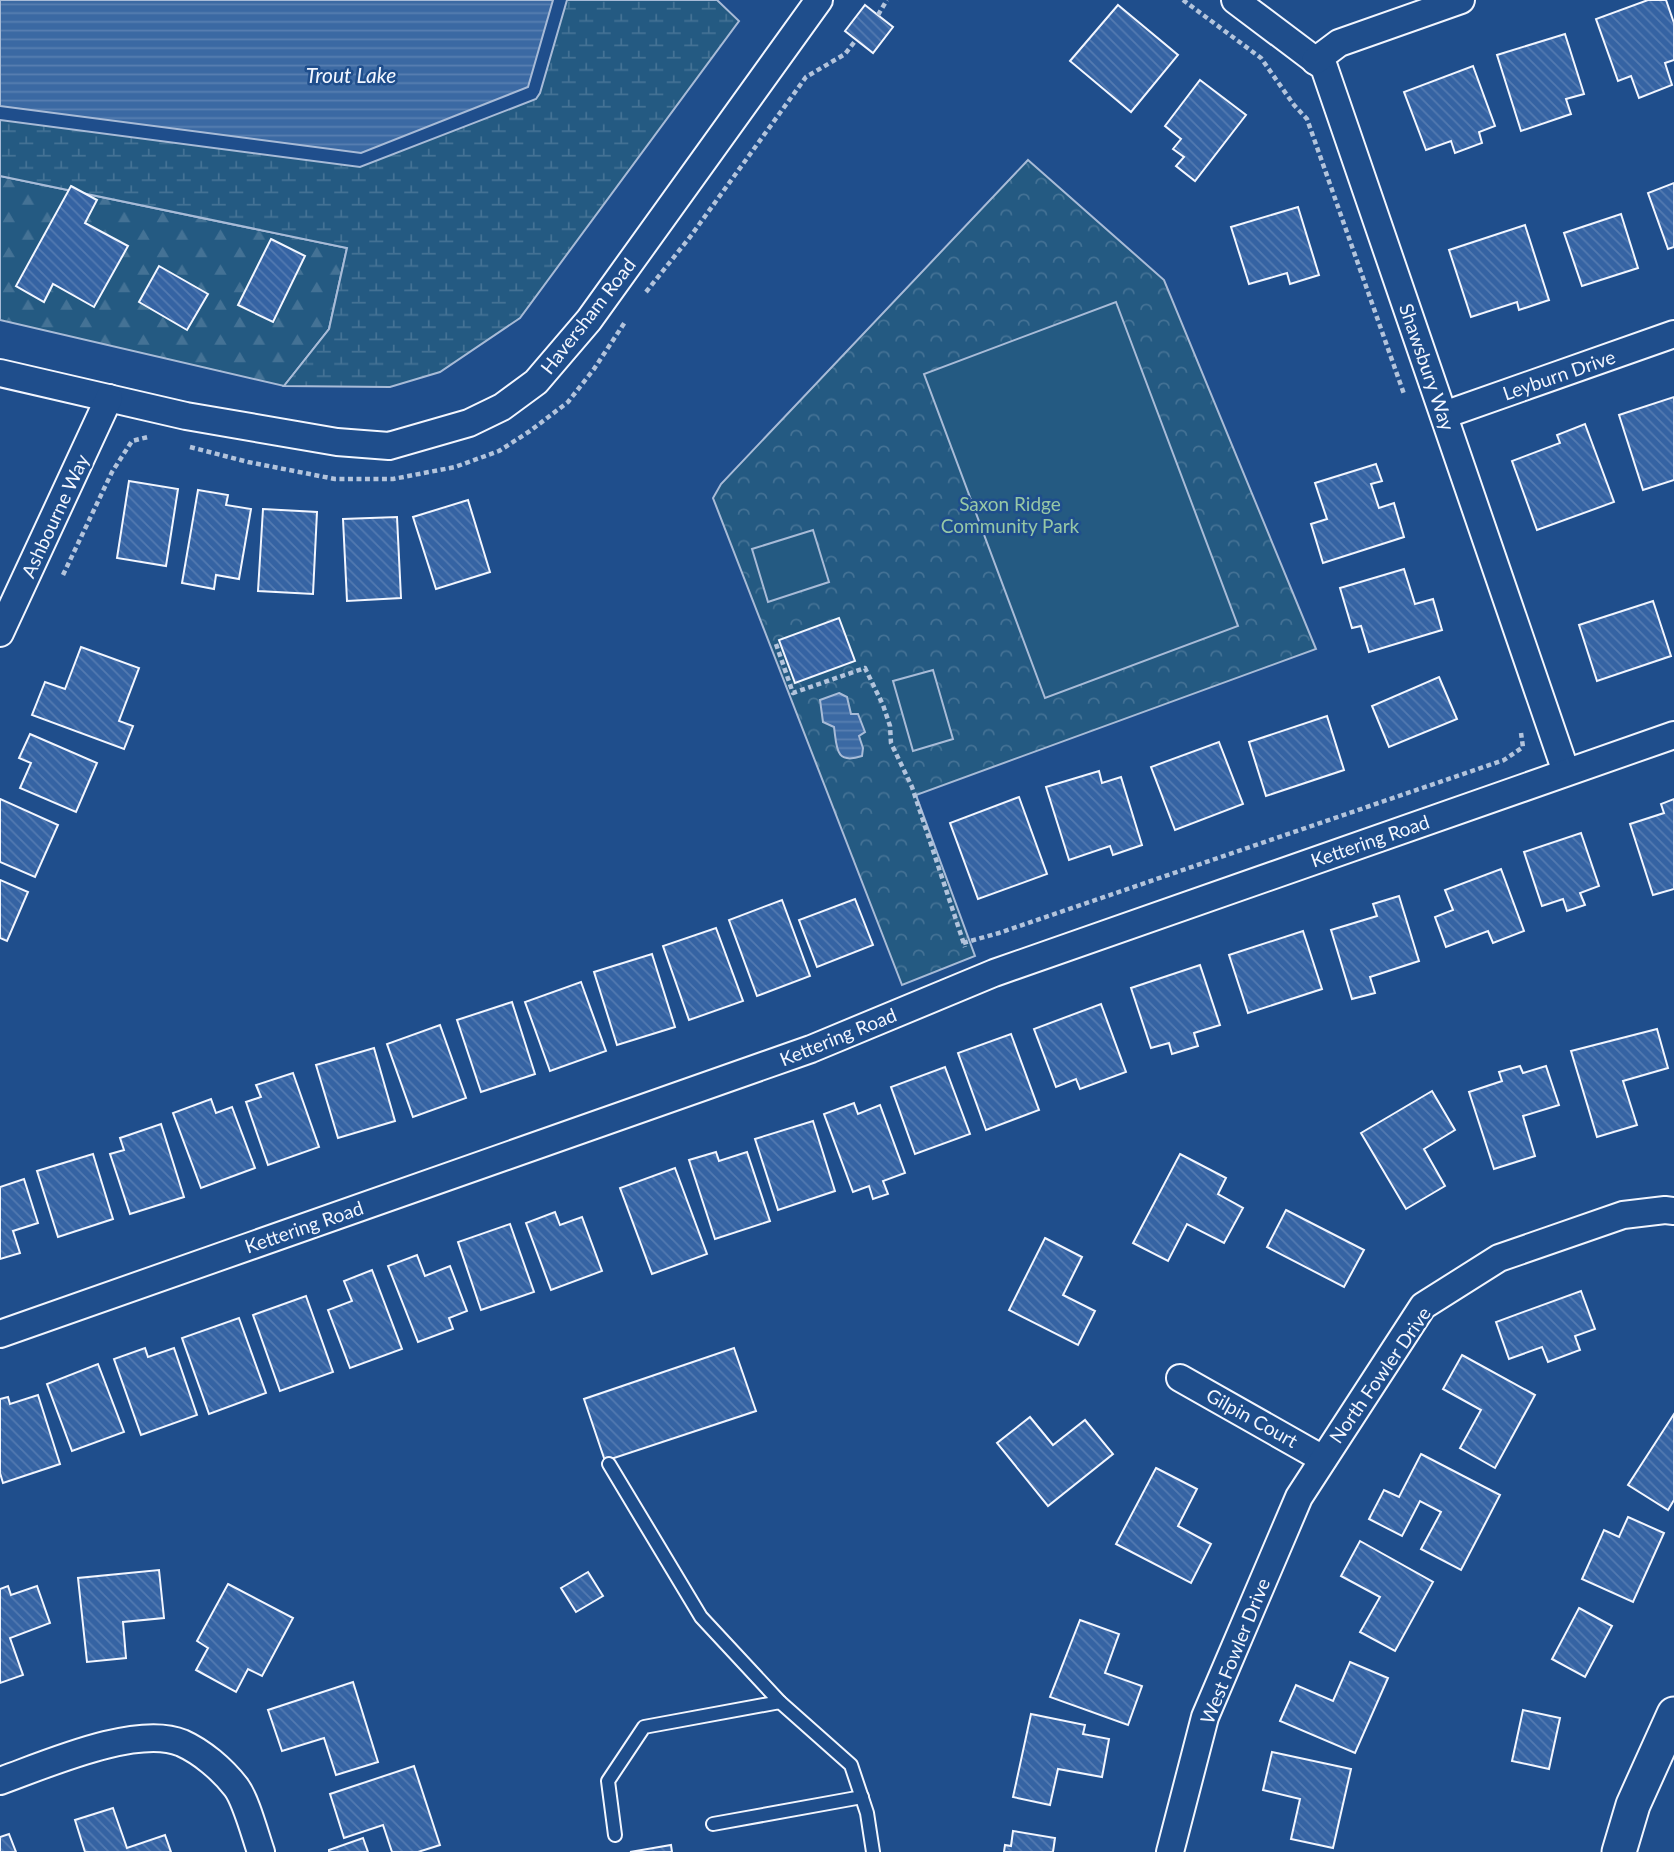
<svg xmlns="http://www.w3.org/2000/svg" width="1674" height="1852" font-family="Lato,sans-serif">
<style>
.forest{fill:url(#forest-firs);stroke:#a8bbd7;stroke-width:2}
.wetland{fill:url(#wetland-marsh);stroke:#a8bbd7;stroke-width:2}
.park{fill:url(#park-crowns);stroke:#a8bbd7;stroke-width:2}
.pitch{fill:#245a82;stroke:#a8bbd7;stroke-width:2}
.water{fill:url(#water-rules);stroke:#a8bbd7;stroke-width:2}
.building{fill:url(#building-back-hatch);stroke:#f2f6ff;stroke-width:2}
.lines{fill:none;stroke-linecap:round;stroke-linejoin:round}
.service-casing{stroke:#f2f6ff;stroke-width:16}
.minor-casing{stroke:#f2f6ff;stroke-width:30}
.tertiary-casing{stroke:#f2f6ff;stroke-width:37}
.path{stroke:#b3c4dc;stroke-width:4.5;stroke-dasharray:5 3.5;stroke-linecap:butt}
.service{stroke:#1f4e8c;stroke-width:12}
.minor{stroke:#1f4e8c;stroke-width:26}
.tertiary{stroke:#1f4e8c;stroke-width:33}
.labels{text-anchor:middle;stroke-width:5;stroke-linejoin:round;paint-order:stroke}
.street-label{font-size:19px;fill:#f2f6ff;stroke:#1f4e8c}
.park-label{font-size:19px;fill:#97c8a6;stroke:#1f4e8c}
.water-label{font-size:21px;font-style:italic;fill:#f2f6ff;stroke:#1f4e8c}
</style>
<defs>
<pattern id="forest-firs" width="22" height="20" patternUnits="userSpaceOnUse" patternTransform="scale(1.75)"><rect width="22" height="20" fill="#245a82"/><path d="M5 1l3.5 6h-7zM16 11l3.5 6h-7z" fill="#447295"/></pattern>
<pattern id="wetland-marsh" width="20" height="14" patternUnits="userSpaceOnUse" patternTransform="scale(1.75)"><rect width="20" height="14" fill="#245a82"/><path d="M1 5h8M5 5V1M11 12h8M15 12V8" fill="none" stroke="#447295"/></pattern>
<pattern id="park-crowns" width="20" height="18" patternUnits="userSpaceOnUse" patternTransform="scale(1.75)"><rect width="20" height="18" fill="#245a82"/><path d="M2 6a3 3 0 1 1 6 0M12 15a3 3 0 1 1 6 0" fill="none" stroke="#447295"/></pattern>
<pattern id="water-rules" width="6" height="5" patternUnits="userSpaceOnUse" patternTransform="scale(1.75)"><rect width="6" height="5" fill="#3b69a3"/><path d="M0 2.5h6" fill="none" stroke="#587fb1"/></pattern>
<pattern id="building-back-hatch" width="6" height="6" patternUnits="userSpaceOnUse" patternTransform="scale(1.75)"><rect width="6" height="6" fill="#3563a3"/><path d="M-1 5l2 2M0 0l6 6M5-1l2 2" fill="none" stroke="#537ab1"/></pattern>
</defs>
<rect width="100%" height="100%" fill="#1f4e8c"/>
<path class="forest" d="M0,176L347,248L329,329L284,386L0,320Z"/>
<path class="wetland" d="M567,0H717L739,21L520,318L440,372L390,387L284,386L329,329L347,248L0,176V120L360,167L536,99L540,93Z"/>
<path class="park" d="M1028,160L1164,280L1316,649L916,795L975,956L902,985L713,498L721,484Z"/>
<g class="pitch">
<path d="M1116,302L1238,626L1045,698L924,374Z"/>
<path d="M813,530L829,582L768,602L752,549Z"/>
<path d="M933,670L953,739L913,751L893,681Z"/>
</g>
<g class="water">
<path d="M0,0H553L528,87L361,153L0,106Z"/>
<path d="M839,693L847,697L851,714H858L865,732L859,736L863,748L862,756C835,765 837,748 834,727L823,722L820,700Z"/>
</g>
<g class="building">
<path d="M1648,0H1666L1674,23V60L1665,63L1672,85L1639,98L1631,76L1618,81L1596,19Z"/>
<path d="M865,5L893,27L873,53L845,31Z"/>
<path d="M1118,5L1178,55L1131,112L1070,61Z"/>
<path d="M1565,34L1584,94L1566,99L1571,114L1521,131L1497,55Z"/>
<path d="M1473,66L1495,126L1479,132L1482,143L1455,153L1451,141L1426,150L1404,92Z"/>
<path d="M1200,80L1246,115L1195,181L1176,166L1184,157L1173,149L1181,139L1165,126Z"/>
<path d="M1674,183V247L1668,249L1648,193Z"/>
<path d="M71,186L97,200L85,223L128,246L94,307L53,284L44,302L16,286Z"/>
<path d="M1298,207L1319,275L1290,284L1287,273L1249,284L1231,227Z"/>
<path d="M1621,214L1638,268L1582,286L1564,233Z"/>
<path d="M1525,225L1549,300L1519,310L1517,302L1471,317L1449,250Z"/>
<path d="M271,239L305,256L273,322L238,305Z"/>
<path d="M159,266L208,294L187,330L139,302Z"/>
<path d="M1674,397V480L1643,490L1619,415Z"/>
<path d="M1585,424L1614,502L1537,530L1512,461L1560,443L1557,435Z"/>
<path d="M1376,464L1382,481L1371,484L1379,508L1394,503L1404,537L1323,563L1311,524L1327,519L1315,483Z"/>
<path d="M129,481L178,489L166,566L117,558Z"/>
<path d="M198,490L228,495L226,505L251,509L239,579L216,575L214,589L182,583Z"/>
<path d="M468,500L490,572L436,589L413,517Z"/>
<path d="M263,509L317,512L313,594L258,591Z"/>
<path d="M397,517L401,598L347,601L343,519Z"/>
<path d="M1404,569L1415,604L1433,599L1442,630L1369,652L1361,626L1352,628L1340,588Z"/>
<path d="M1653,601L1671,656L1597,681L1579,625Z"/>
<path d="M839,618L855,661L795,683L779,640Z"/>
<path d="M81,647L139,668L119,721L133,726L124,749L32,715L45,682L65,689Z"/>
<path d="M1439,677L1457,719L1389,747L1372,706Z"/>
<path d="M1327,716L1344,770L1266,796L1249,742Z"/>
<path d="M30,734L97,763L76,812L20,788L31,763L19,758Z"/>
<path d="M1219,742L1243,804L1175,830L1151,767Z"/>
<path d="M1099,771L1102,783L1121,777L1142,845L1113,855L1110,846L1069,860L1046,787Z"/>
<path d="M1019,797L1047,874L978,899L950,823Z"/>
<path d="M0,799L58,825L35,877L0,862Z"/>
<path d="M1674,799V889L1653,895L1630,824L1664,813L1661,804Z"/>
<path d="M1581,833L1599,886L1580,893L1585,905L1567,911L1563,899L1542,906L1524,852Z"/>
<path d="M1501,869L1524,931L1493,943L1488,931L1446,947L1435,917L1453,910L1445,890Z"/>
<path d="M0,880L28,892L7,941L0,938Z"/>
<path d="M1399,896L1419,961L1370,977L1375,993L1352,999L1331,930L1377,916L1373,904Z"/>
<path d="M855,899L873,945L817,967L799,920Z"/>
<path d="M782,900L810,976L757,996L729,920Z"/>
<path d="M716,928L743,1001L689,1020L663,946Z"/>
<path d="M1303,931L1322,989L1248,1013L1229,955Z"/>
<path d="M652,954L675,1027L617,1045L594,972Z"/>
<path d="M1200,965L1220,1025L1194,1033L1198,1046L1172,1054L1169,1043L1151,1048L1131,988Z"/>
<path d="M581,982L606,1051L550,1071L525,1002Z"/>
<path d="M512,1002L535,1074L481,1092L457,1020Z"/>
<path d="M1101,1004L1126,1072L1080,1089L1076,1079L1056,1087L1034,1029Z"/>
<path d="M440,1025L466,1098L413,1117L387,1044Z"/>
<path d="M1657,1029L1668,1068L1623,1081L1637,1125L1597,1137L1571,1051Z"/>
<path d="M1011,1034L1039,1110L986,1130L958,1053Z"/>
<path d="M374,1048L395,1121L338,1138L316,1065Z"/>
<path d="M1520,1066L1523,1073L1546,1066L1559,1105L1523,1116L1535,1156L1494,1169L1469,1092L1502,1081L1499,1072Z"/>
<path d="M945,1067L970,1134L915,1154L891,1087Z"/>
<path d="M293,1073L319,1147L268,1165L246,1102L261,1097L256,1085Z"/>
<path d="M1432,1091L1455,1130L1424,1149L1445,1186L1406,1209L1361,1133Z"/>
<path d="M211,1099L216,1113L232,1107L255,1168L201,1188L173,1113Z"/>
<path d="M854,1103L858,1114L880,1105L905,1173L883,1181L888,1194L873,1199L869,1186L853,1192L824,1114Z"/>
<path d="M813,1121L835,1191L778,1210L755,1139Z"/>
<path d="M161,1124L184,1197L130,1214L110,1154L124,1150L120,1138Z"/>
<path d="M716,1152L719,1161L747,1152L770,1221L715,1239L689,1160Z"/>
<path d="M93,1154L113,1219L58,1237L37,1171Z"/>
<path d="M1180,1154L1226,1178L1218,1194L1243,1208L1224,1243L1187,1224L1168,1261L1133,1243Z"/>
<path d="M675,1168L707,1254L652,1274L620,1188Z"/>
<path d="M24,1179L38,1223L13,1231L20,1253L0,1259V1187Z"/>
<path d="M1286,1210L1364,1250L1344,1287L1267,1247Z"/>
<path d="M555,1212L560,1225L582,1217L602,1271L551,1290L526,1223Z"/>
<path d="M510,1224L534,1292L481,1310L458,1242Z"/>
<path d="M1045,1238L1082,1257L1063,1295L1095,1311L1078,1345L1009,1310Z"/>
<path d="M417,1255L425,1276L450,1266L467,1311L449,1318L453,1329L418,1342L388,1266Z"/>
<path d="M372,1270L402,1349L350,1368L328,1310L352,1301L344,1281Z"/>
<path d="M1581,1291L1595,1329L1575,1336L1580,1350L1548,1362L1542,1347L1509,1359L1496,1322Z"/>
<path d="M306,1296L333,1372L280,1391L253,1315Z"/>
<path d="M239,1318L266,1393L209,1414L182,1338Z"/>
<path d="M145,1348L148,1357L174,1348L197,1415L141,1435L114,1359Z"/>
<path d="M734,1348L756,1411L605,1461L584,1399Z"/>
<path d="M1462,1355L1535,1395L1495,1468L1460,1448L1481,1410L1443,1389Z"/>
<path d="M98,1364L124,1432L72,1451L47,1384Z"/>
<path d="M38,1395L60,1464L3,1483L0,1473V1399L8,1397L10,1404Z"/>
<path d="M1674,1414V1500L1668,1510L1628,1485Z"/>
<path d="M1030,1417L1053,1445L1085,1420L1113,1454L1048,1506L997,1443Z"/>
<path d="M1421,1454L1500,1495L1461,1570L1421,1549L1441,1512L1420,1501L1402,1536L1369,1519L1384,1490L1399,1497Z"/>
<path d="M1156,1468L1197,1489L1178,1526L1211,1544L1191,1583L1116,1544Z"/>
<path d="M1628,1517L1664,1533L1633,1602L1582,1579L1604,1530L1619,1537Z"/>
<path d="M1360,1541L1433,1582L1395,1651L1360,1632L1380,1597L1341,1576Z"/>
<path d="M159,1570L164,1618L123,1622L126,1658L87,1662L78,1578Z"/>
<path d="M588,1572L603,1596L576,1612L561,1588Z"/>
<path d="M228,1584L293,1618L262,1676L248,1669L236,1692L196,1670L208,1648L197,1641Z"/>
<path d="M8,1586L11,1595L37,1586L50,1623L10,1638L23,1675L0,1683V1589Z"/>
<path d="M1579,1608L1612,1626L1585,1677L1552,1659Z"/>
<path d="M1080,1620L1119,1634L1105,1673L1142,1686L1128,1725L1050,1697Z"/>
<path d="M1350,1662L1388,1678L1355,1753L1280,1721L1296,1685L1333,1701Z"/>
<path d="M353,1682L378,1762L336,1775L324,1738L282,1751L268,1710Z"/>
<path d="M1523,1710L1560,1718L1549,1769L1512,1761Z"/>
<path d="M1031,1714L1085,1725L1083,1734L1109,1739L1102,1777L1058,1769L1050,1805L1013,1797Z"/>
<path d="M1272,1752L1351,1769L1333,1848L1291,1839L1300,1799L1263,1790Z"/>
<path d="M414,1766L440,1845L418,1852H392L383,1825L344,1838L330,1794Z"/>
<path d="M113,1808L127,1848L165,1835L171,1852H85L75,1820Z"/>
<path d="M1013,1831L1055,1838L1053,1852H1004L1005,1845L1011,1846Z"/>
<path d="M9,1834L16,1852H0V1837Z"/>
<path d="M363,1838L368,1852H329V1850Z"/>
<path d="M671,1845L672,1852H630Z"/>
</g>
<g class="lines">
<g class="service-casing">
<g id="service">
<path d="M609,1464L701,1617L780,1702"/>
<path d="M713,1824L862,1797"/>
<path d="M615,1835L608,1781L644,1727L780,1702L851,1765L867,1813L873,1852"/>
</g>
</g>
<g class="minor-casing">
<g id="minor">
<path d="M1235,0L1324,67L1566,772"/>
<path d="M1315,61L1339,43L1461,0"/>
<path d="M0,373L186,416L337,442L389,446L469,423L502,407L536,382L589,320L819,0"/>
<path d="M1444,415L1674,334"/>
<path d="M0,633L109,398"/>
<path d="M0,1334L811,1049L994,973L1674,735"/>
<path d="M1180,1378L1323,1459"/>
<path d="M0,1781C45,1765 137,1724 182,1743C202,1752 222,1769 236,1787C246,1800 255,1835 261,1852"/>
<path d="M1170,1852L1205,1717L1299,1497L1423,1306L1499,1258L1623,1215L1665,1210L1674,1211"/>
</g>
</g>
<g class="tertiary-casing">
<path id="tertiary" d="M1619,1852L1633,1805L1674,1714"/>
</g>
<g class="path">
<path d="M1183,0L1261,58L1294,105L1307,119L1404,394"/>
<path d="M878,15L887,0"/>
<path d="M646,292L690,237L806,77L845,54L856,40"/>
<path d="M190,447L248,462L335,479H393L455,467L499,451L530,431L568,402L594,369L625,322"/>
<path d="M63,575L112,472L132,441L148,437"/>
<path d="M776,644L793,693L865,668L883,705L890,726L891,743L912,787L965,947"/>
<path d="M963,943L999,933L1504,760L1523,747L1521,733"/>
</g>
<use href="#service" class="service"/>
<use href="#minor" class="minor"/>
<use href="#tertiary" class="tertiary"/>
</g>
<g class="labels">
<g class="street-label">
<text transform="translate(588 316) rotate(-52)" y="7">Haversham Road</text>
<text transform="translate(1427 367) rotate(71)" y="7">Shawsbury Way</text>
<text transform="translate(1559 375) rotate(-19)" y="7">Leyburn Drive</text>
<text transform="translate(55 516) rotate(-65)" y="7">Ashbourne Way</text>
<text transform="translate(1370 841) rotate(-19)" y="7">Kettering Road</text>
<text transform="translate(838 1037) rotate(-22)" y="7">Kettering Road</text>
<text transform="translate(304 1227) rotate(-19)" y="7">Kettering Road</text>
<text transform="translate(1380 1375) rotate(-55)" y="7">North Fowler Drive</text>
<text transform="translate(1252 1418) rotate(29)" y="7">Gilpin Court</text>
<text transform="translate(1235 1651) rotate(-68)" y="7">West Fowler Drive</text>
</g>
<g class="park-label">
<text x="1010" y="511">Saxon Ridge<tspan x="1010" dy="22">Community Park</tspan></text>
</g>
<g class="water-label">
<text x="351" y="83">Trout Lake</text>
</g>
</g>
</svg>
